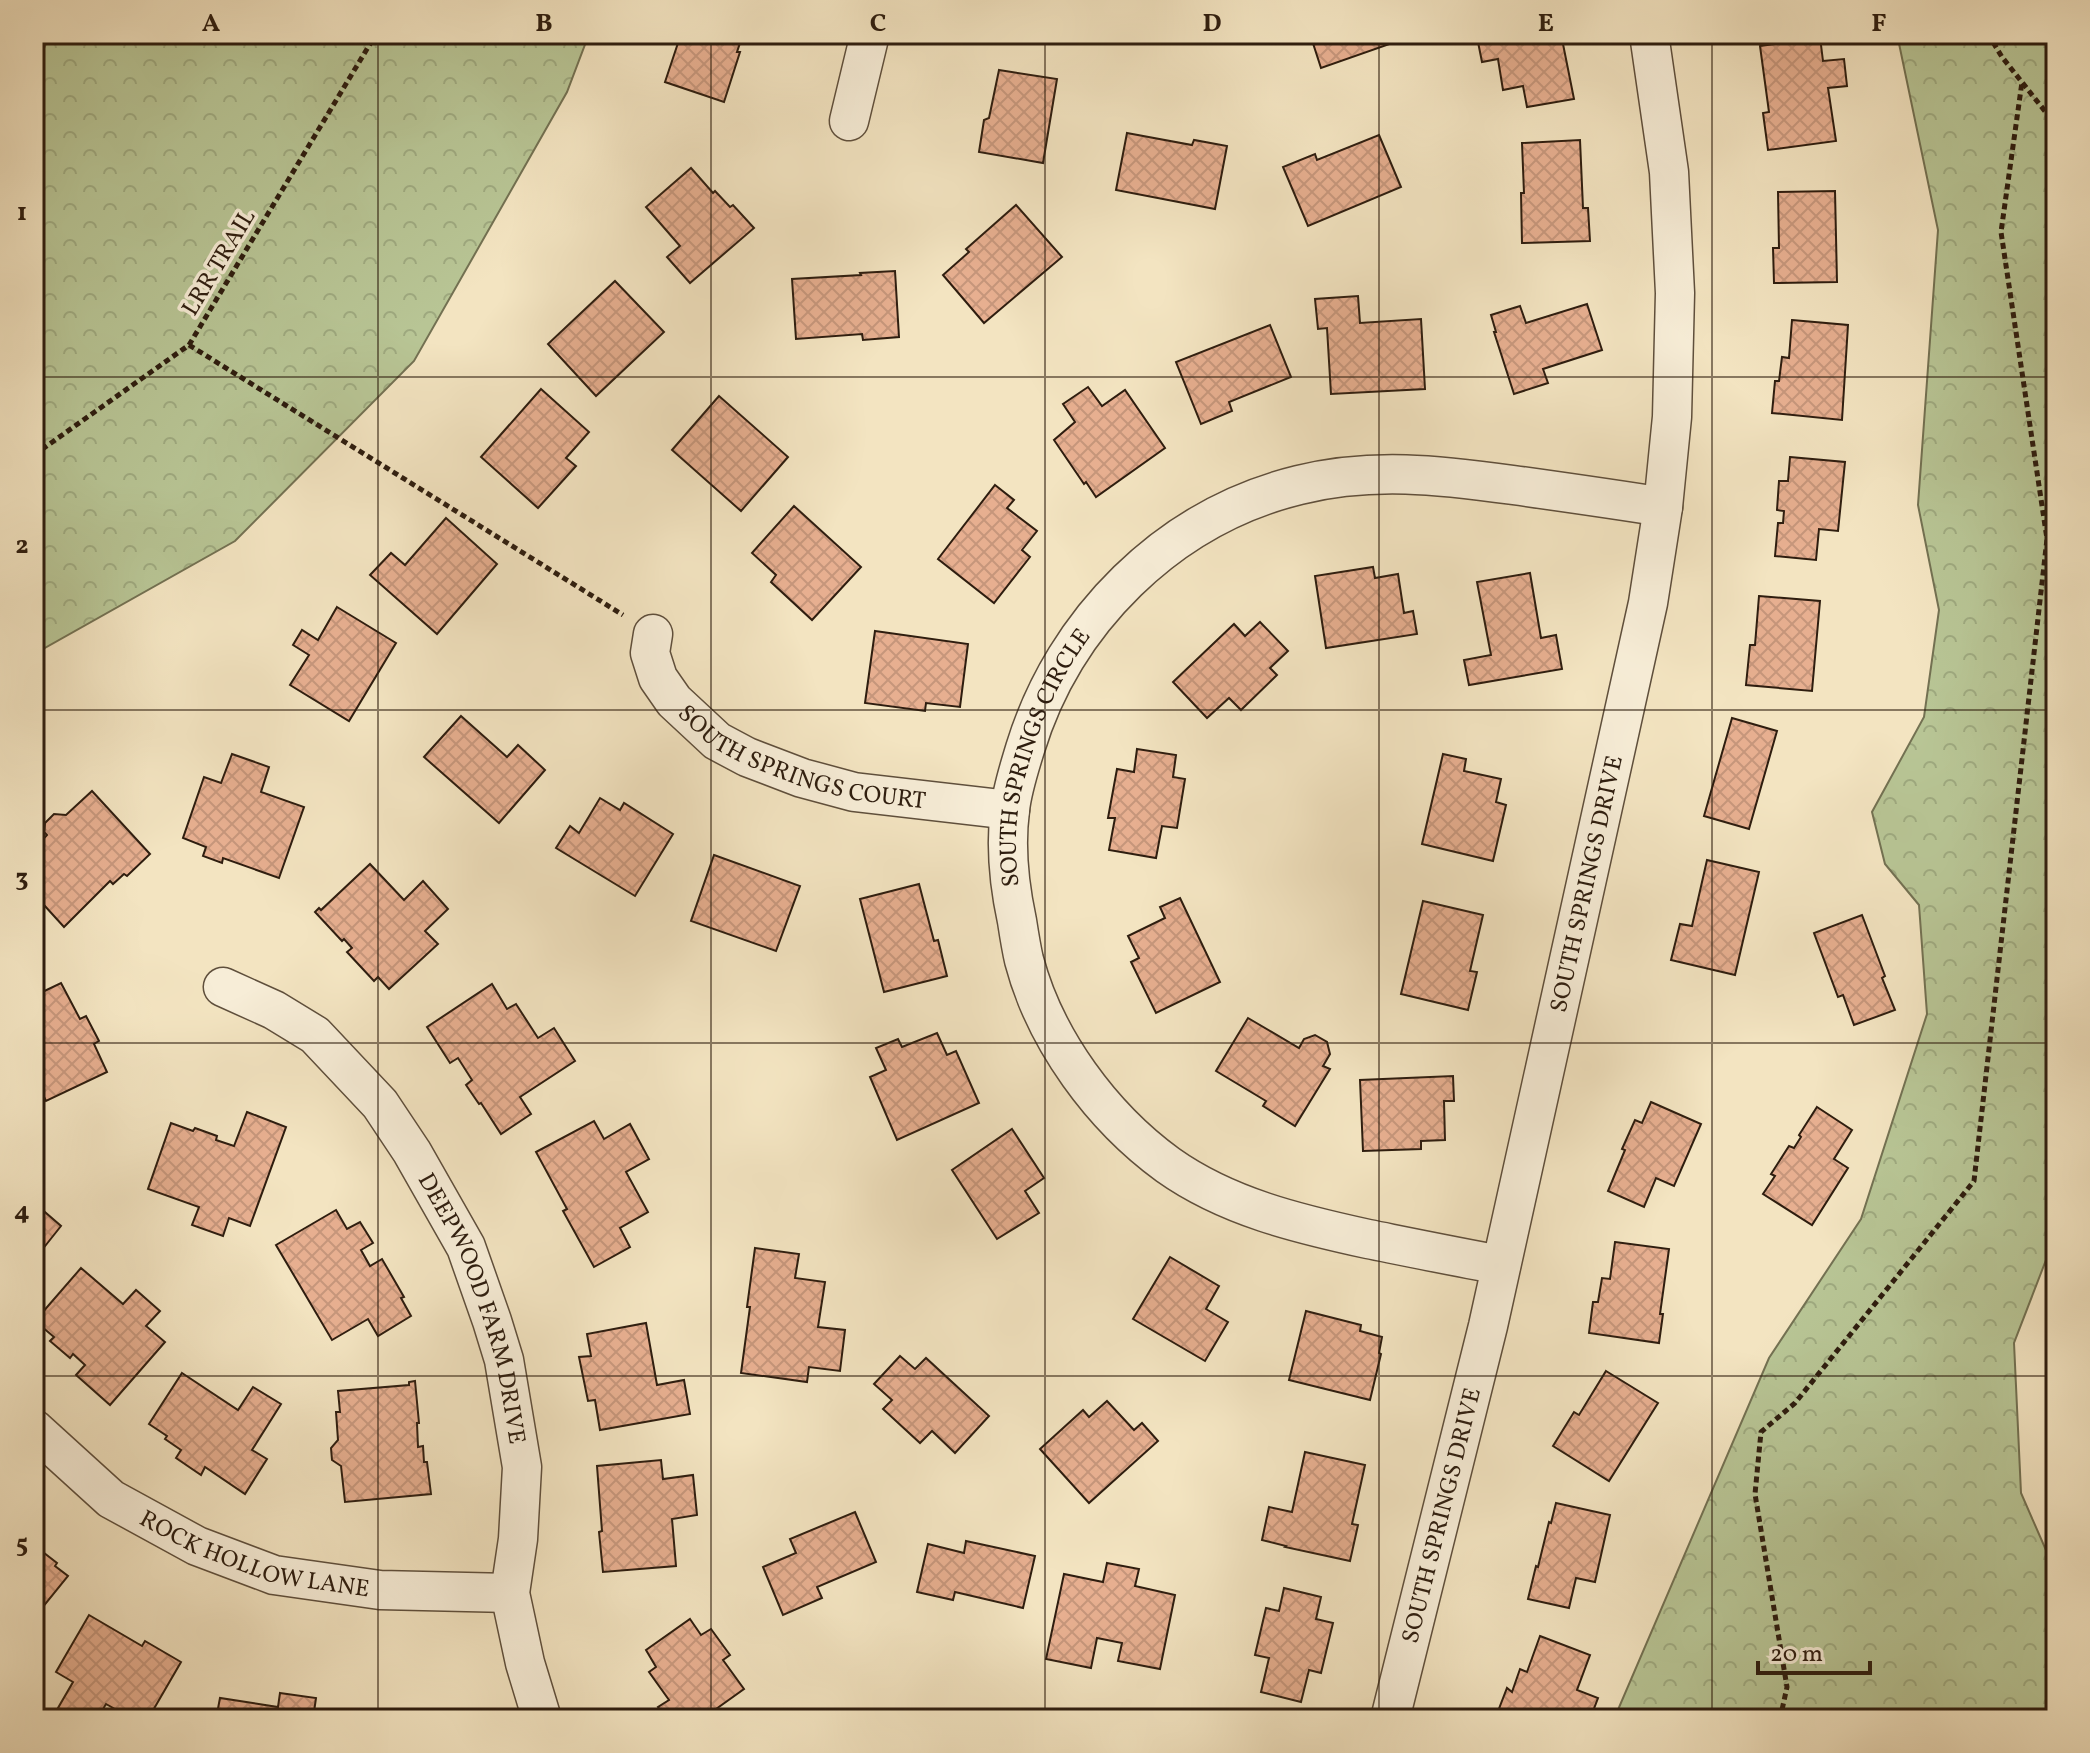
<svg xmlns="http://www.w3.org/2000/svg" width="2090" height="1753" font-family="Vollkorn,serif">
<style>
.forest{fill:url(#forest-crowns);stroke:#737152;stroke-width:2}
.building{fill:url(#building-cross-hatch);stroke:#2e1d0f;stroke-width:2}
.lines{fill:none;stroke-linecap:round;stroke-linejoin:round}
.minor-casing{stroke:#5f4f3c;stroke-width:41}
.path{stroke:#2e1d0f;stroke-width:5;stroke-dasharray:6 4;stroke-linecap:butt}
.minor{stroke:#f7edd7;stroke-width:38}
.grid{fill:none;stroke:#2e1d0f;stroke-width:2;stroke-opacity:0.55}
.labels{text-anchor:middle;stroke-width:7;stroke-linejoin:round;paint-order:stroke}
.street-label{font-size:24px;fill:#2e1d0f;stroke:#f7edd7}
.neatline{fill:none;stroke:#2e1d0f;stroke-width:3}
.grid-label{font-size:26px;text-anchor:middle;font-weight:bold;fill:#2e1d0f}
</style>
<defs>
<pattern id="forest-crowns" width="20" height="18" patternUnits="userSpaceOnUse" patternTransform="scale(2)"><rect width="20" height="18" fill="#b8c595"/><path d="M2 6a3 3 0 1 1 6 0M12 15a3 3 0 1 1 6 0" fill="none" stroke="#9ea97f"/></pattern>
<pattern id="building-cross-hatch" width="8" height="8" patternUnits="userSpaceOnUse" patternTransform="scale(2)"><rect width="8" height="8" fill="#e7af90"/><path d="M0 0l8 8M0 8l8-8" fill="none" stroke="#c6967b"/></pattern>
</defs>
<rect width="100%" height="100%" fill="#f3e4c1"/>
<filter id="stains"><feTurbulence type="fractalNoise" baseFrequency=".0025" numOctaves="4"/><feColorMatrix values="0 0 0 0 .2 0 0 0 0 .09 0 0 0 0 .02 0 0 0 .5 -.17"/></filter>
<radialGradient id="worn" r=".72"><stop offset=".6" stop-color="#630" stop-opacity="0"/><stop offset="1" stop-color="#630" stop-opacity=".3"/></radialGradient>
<g class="forest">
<path d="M50,34H589L567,92L414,361L235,541L34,654V72Z"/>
<path d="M1897,34H2056V1234L2014,1343L2021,1493L2056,1573V1719H1614L1769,1358L1861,1219L1927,1014L1919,905L1885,864L1872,812L1924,717L1939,610L1918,505L1938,230Z"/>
</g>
<g class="building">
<path d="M681,34H743L737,52H740L724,102L665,82Z"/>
<path d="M1310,34H1398L1401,40L1321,68Z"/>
<path d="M1493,34H1561L1574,99L1527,107L1523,86L1503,90L1498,59L1482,62L1477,37Z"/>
<path d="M1814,35L1815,38L1820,37L1823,61L1844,59L1847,86L1828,88L1836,141L1768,150L1763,113L1769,112L1760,46L1797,41V37Z"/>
<path d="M999,70L1057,79L1043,163L979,152L984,120L989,118Z"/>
<path d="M1127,133L1192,145L1194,140L1227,146L1215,209L1116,190Z"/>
<path d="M1379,135L1401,187L1308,226L1283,167L1315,154L1317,160Z"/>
<path d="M1580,140L1583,208H1588L1590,241L1522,243L1521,193H1524L1522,143Z"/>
<path d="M691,168L713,193L715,191L730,207L733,205L754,228L690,283L667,257L680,246L646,207Z"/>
<path d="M1835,191L1837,282L1774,283L1773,248H1779L1778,192Z"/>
<path d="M1016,205L1062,257L984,323L943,275L969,252L966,249Z"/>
<path d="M895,271L899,337L863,340L862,334L796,339L792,279L861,275L860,273Z"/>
<path d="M615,281L664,332L596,396L548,344Z"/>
<path d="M1358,296L1360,323L1421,319L1425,389L1331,394L1327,328L1318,329L1315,299Z"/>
<path d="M1587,304L1602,350L1543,369L1548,383L1514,394L1494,332H1496L1491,315L1520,306L1526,323Z"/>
<path d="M1792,320L1848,325L1842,420L1772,413L1775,381H1779L1782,357L1789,358Z"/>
<path d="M1270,325L1291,377L1229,402L1232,411L1201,424L1176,362Z"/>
<path d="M1088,387L1102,406L1125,390L1165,448L1096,497L1086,482L1084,484L1054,440L1075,422L1063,404Z"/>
<path d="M541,389L589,432L566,458L576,466L538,508L481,457Z"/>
<path d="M719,396L788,457L741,511L672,450Z"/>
<path d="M1790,457L1845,462L1838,531L1819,529L1816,560L1775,556L1778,523H1783L1784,511L1777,510L1779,481H1788Z"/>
<path d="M995,485L1014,500L1007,508L1037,531L1022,550L1030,557L994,603L938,559Z"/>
<path d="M794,506L861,567L812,620L771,582L776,575L752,553Z"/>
<path d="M446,518L497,564L437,634L370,575L391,553L405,565Z"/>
<path d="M1373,567L1375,578L1398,574L1404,613L1413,611L1417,634L1326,648L1315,576Z"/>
<path d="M1530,573L1541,638L1556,635L1562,669L1469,685L1464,660L1491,655L1477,582Z"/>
<path d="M1759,596L1820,601L1812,691L1746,685L1750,645H1755Z"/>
<path d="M337,607L396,643L349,721L290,685L309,655L293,645L302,630L318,640Z"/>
<path d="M1260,622L1288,651L1270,668L1277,675L1241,710L1229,698L1207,718L1173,682L1234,624L1245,636Z"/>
<path d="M875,631L968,644L960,707L926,703L925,711L865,703Z"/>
<path d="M461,716L507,757L518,745L545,770L499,823L424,757Z"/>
<path d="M1732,718L1777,731L1749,829L1704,816Z"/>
<path d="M1137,749L1176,755L1173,777L1185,779L1177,828L1162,826L1156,858L1109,850L1115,818H1108L1117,769L1134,772Z"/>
<path d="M232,754L269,767L261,792L304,807L279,878L223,858L222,863L203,856L206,847L183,838L204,777L221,783Z"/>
<path d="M1443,754L1466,759L1464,771L1501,779L1496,802L1506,805L1493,861L1422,844Z"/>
<path d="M92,791L150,854L127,876L124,874L113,884L110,881L64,927L34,894V849L47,835L44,832L45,823L54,814L66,815Z"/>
<path d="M600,798L620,810L624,803L673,834L635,896L556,848L570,826L579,833Z"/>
<path d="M714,855L800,886L776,951L691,921Z"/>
<path d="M1707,860L1759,872L1735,975L1671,960L1680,924L1692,926Z"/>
<path d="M370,864L404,900L423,881L448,909L425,931L438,944L389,989L378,977L374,981L347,952L352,948L344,939L342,941L315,912L319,908L321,910Z"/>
<path d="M919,884L934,941L938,940L947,976L884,992L860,899Z"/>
<path d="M1180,898L1220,982L1156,1013L1131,962L1139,958L1128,936L1165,918L1160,907Z"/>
<path d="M1423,901L1483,915L1470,971L1477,972L1468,1010L1401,994Z"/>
<path d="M1862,915L1885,976L1882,978L1895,1010L1854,1025L1843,995L1838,997L1814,933Z"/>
<path d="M61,983L80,1019L86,1016L99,1041L94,1044L107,1072L46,1101L34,1076V996Z"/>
<path d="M492,984L507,1009L516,1004L538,1038L554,1028L575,1061L520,1097L531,1114L501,1134L481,1103L479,1104L466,1085L472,1080L458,1058L450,1063L427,1027Z"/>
<path d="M1248,1018L1299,1048L1304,1039L1315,1035L1327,1042L1330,1054L1323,1066L1330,1069L1295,1126L1263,1106L1266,1101L1216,1071Z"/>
<path d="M937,1033L947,1055L956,1051L979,1103L897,1140L870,1077L886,1070L876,1048L898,1039L902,1047Z"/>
<path d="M1453,1076L1454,1101H1444L1445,1140L1421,1141V1149L1363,1151L1360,1080Z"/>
<path d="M1651,1102L1701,1124L1674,1186L1656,1178L1644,1207L1608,1191L1625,1150L1622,1149L1635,1120L1642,1123Z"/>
<path d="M1817,1107L1852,1130L1834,1159L1848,1168L1812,1225L1763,1194L1775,1176L1771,1174L1789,1146L1794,1148L1801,1137L1799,1135Z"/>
<path d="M247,1112L286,1127L250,1226L229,1218L223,1236L192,1225L199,1207L148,1189L171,1123L193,1131L195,1128L217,1136L216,1140L234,1146Z"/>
<path d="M594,1121L604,1139L630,1124L649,1159L626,1172L648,1212L620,1228L630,1247L594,1267L563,1211L567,1209L536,1152Z"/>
<path d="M1012,1129L1044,1178L1025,1191L1039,1213L997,1239L952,1170Z"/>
<path d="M38,1206L61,1226L34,1260V1211Z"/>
<path d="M336,1210L347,1229L360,1222L373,1243L361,1250L370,1266L382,1259L404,1297L401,1298L411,1316L378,1336L368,1319L332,1340L276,1245Z"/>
<path d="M1615,1242L1669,1249L1660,1314H1663L1659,1343L1589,1333L1593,1302H1598L1602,1278L1610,1279Z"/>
<path d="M755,1248L799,1254L795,1278L825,1282L818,1327L845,1330L840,1371L809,1367L807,1382L741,1373L750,1307H747Z"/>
<path d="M1170,1257L1219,1286L1206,1309L1228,1322L1205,1361L1133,1319Z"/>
<path d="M81,1268L123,1304L136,1290L160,1311L146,1326L165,1342L110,1405L76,1375L85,1365L73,1354L70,1358L50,1341L54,1337L35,1321Z"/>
<path d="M1306,1311L1361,1325L1360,1331L1382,1337L1379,1353L1381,1354L1370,1400L1289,1380Z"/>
<path d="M646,1323L657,1385L684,1380L690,1414L600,1430L595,1400L588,1401L579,1357L591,1356L587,1334Z"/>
<path d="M900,1356L915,1369L926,1358L989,1416L955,1453L932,1431L920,1443L883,1409L892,1400L874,1384Z"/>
<path d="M1606,1371L1658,1403L1609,1481L1553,1446L1574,1412L1579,1415Z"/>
<path d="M182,1373L238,1410L253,1387L281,1404L252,1450L267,1459L245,1494L205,1467L201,1475L176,1458L181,1450L165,1439L167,1436L149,1424Z"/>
<path d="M415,1381L419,1423H417L418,1447L423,1446L424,1462H427L431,1494L345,1502L341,1466L332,1460L331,1448L338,1440L336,1412H340L338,1391L409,1385V1382Z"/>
<path d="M1107,1401L1134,1430L1142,1423L1158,1441L1089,1503L1040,1449L1083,1410L1089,1417Z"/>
<path d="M1305,1452L1365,1465L1352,1524L1358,1525L1350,1561L1285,1547L1286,1546L1262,1540L1269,1507L1292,1512Z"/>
<path d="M661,1460L663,1479L693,1475L697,1515L672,1519L676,1566L603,1572L599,1532L602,1531L597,1466Z"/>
<path d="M1556,1503L1610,1515L1595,1582L1576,1578L1569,1608L1528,1599L1536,1566L1538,1567L1549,1522L1551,1523Z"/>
<path d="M855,1512L876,1562L817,1587L822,1598L783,1615L763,1567L796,1553L790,1539Z"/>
<path d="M966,1541L1035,1556L1023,1608L955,1592L953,1600L917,1592L928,1544L964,1553Z"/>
<path d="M39,1549L57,1563L55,1566L68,1576L34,1618V1554Z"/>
<path d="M1107,1563L1139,1569L1135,1586L1175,1595L1160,1669L1118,1661L1122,1643L1097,1638L1091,1668L1046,1659L1064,1574L1103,1582Z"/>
<path d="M1284,1588L1321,1597L1316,1619L1333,1623L1321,1673L1309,1670L1301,1702L1261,1692L1269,1658L1255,1655L1266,1608L1279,1611Z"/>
<path d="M89,1615L142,1646L145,1641L181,1662L148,1719H133L106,1704L97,1719H76L58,1708L73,1682L56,1672Z"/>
<path d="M690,1619L701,1635L711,1629L730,1655L723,1660L744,1689L702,1719H667L658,1707L669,1700L649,1672L656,1667L646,1650Z"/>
<path d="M1540,1636L1590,1655L1577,1690L1598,1698L1590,1719H1581L1568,1715L1567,1719H1495L1507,1688L1512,1692L1520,1669L1527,1672Z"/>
<path d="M280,1693L316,1698L313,1719H216L220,1698L278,1707Z"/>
</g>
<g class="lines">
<g class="minor-casing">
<g id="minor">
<path d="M849,121L870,34"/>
<path id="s1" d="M653,634L650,653L658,678L674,701L717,741L747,757L802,778L854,792L1010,810"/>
<path id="s2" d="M223,987L274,1010L315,1035L380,1104L412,1152L466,1247L492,1321L504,1360L522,1467L518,1539L510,1593L525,1663L542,1719"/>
<path id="s3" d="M1501,1265C1457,1257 1413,1248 1368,1239C1299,1224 1227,1207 1168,1165C1102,1117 1045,1040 1024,960C1021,947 1019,934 1017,921C1009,884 1005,848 1010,810C1012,790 1019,769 1025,749C1064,621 1168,517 1299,485C1372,467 1440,475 1513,485C1563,492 1613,499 1663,507"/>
<path id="s4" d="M34,1429L111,1499L197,1546L274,1575L380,1590L510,1593"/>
<path id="s5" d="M1390,1719L1488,1326L1648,603L1663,507L1672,417L1675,293L1669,172L1649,34"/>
</g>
</g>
<g class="path">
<path d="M1988,34L2002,57L2048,115L2056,116"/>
<path d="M189,345L623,615"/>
<path d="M34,455L189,345L376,34"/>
<path d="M1780,1719L1787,1687L1755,1494L1761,1432L1795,1403L1974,1181L2047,539L2001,232L2022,82"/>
</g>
<use href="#minor" class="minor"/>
</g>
<path class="grid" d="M378,34V1719M711,34V1719M1045,34V1719M1379,34V1719M1712,34V1719M34,377H2056M34,710H2056M34,1043H2056M34,1376H2056"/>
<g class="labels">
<g class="street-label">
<text transform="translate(218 262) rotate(-59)" y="8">LRR TRAIL</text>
<text dy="8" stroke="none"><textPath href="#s1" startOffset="218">SOUTH SPRINGS COURT</textPath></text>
<text dy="8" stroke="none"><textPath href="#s3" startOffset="816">SOUTH SPRINGS CIRCLE</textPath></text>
<text dy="8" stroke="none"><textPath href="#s5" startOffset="858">SOUTH SPRINGS DRIVE</textPath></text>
<text dy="8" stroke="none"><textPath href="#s2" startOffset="426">DEEPWOOD FARM DRIVE</textPath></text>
<text dy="8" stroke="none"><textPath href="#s5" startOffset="210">SOUTH SPRINGS DRIVE</textPath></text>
<text dy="8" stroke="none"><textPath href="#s4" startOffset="260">ROCK HOLLOW LANE</textPath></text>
</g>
</g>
<rect width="2090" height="1753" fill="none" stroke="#f3e4c1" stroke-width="88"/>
<path d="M1758 1661v12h112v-12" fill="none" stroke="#2e1d0f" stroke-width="4"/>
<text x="1770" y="1661" font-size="24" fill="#2e1d0f" stroke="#f7edd7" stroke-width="6" paint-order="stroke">20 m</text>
<rect x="44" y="44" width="2002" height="1665" class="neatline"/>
<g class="grid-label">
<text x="211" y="31">A</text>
<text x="544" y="31">B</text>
<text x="878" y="31">C</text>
<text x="1212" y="31">D</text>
<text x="1546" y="31">E</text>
<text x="1879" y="31">F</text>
<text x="22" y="220">1</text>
<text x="22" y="553">2</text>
<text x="22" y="886">3</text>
<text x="22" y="1219">4</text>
<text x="22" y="1552">5</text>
</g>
<rect width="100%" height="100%" filter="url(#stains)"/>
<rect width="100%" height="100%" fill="url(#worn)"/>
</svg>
